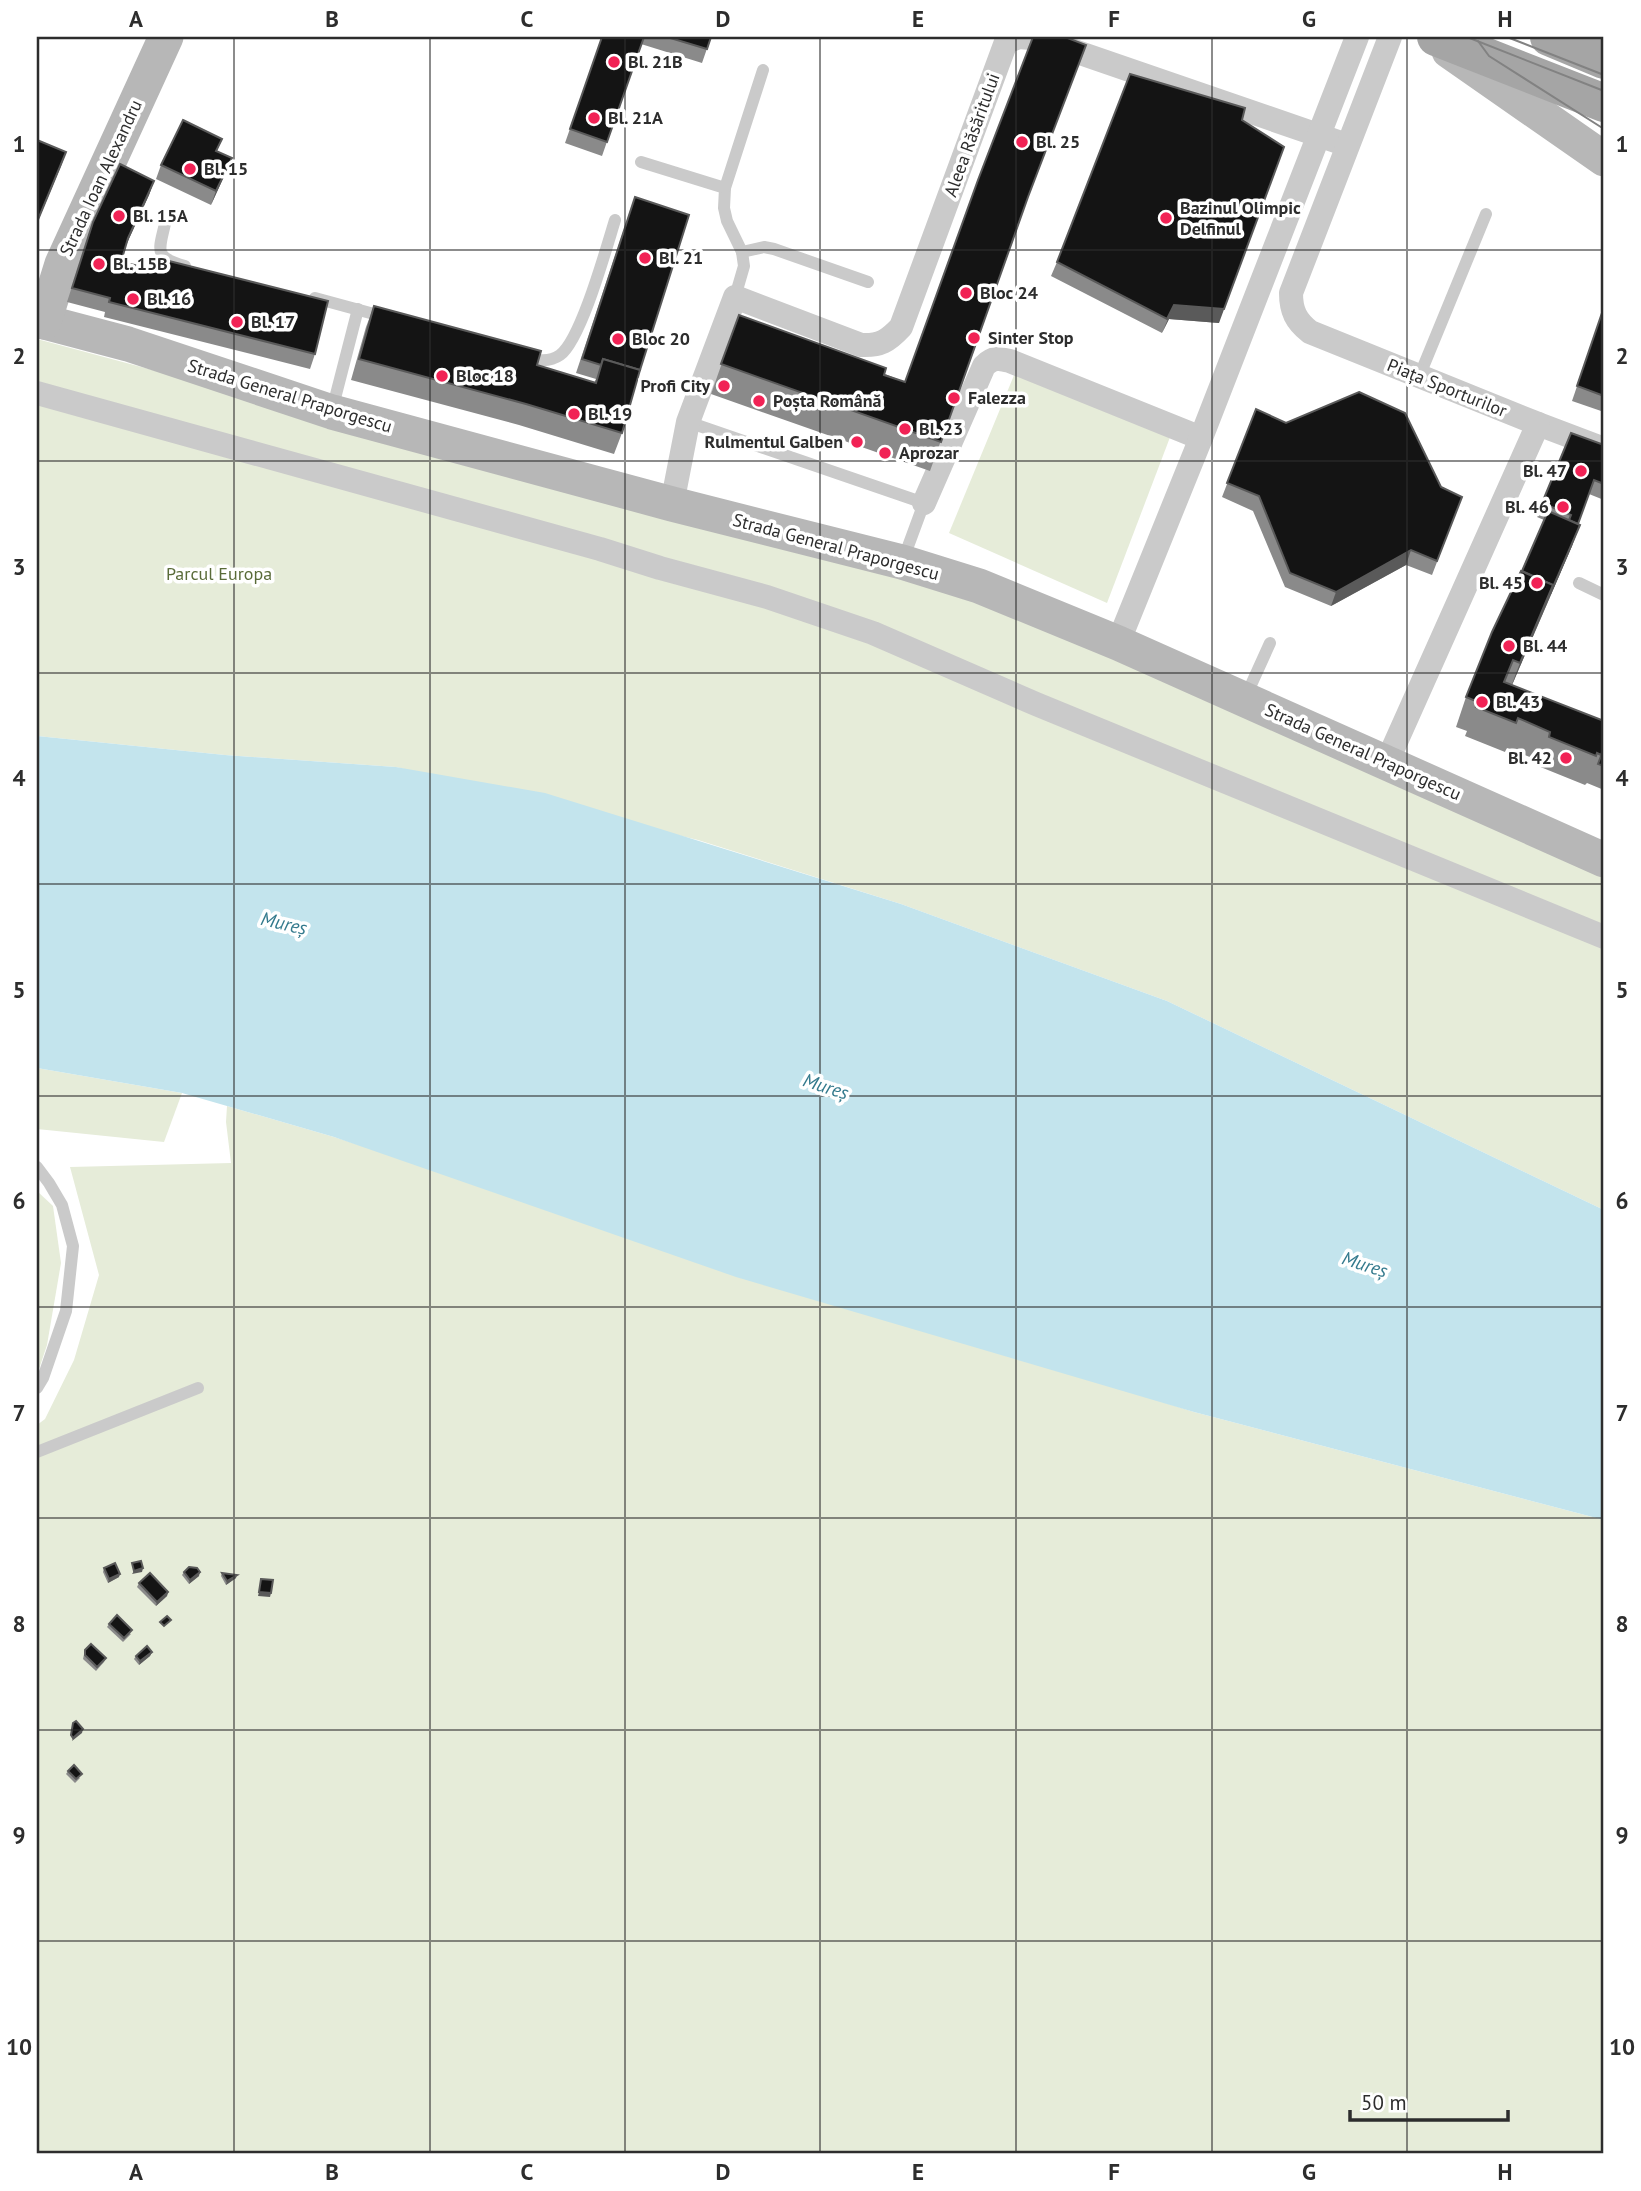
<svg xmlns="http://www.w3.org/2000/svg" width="1641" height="2191" font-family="'PT Sans',sans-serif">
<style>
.green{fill:#e6ecd9}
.water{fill:#c3e4ed}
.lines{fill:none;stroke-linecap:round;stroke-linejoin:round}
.lane{stroke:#cacaca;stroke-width:12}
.street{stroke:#cacaca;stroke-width:24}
.secondary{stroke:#b7b7b7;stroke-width:35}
.primary{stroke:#a5a5a5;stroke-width:38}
.tram{stroke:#828282;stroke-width:2}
.wall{fill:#8a8a8a}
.shaded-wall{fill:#5a5a5a}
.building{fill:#141414;stroke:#5a5a5a;stroke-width:2}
.grid{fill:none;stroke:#2d2d2d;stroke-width:2;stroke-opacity:0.55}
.poi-dot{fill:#f12255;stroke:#fff;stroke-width:2.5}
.labels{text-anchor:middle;stroke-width:7;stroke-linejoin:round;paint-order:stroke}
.poi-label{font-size:18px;font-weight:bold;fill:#2d2d2d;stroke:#fff;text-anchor:start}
.street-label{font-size:18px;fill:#2d2d2d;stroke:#fff}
.park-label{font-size:18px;fill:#596b38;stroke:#fff}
.water-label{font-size:19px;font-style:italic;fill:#347a8d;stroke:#fff}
.neatline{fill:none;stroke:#2d2d2d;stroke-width:2.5}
.grid-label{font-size:23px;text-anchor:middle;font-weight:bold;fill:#2d2d2d}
</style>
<rect width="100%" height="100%" fill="#fff"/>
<g class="green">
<path d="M37,339L923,577L1604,869V1210L1167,1001L901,904L698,840L396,767L225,755L37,736Z"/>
<path d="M1017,368L1172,432L1107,603L949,533Z"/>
<path d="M37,1068L182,1093L164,1142L37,1129Z"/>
<path d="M227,1106L334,1137L1194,1412L1604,1520V2154H37V1425L45,1419L74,1360L99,1275L70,1167L231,1163L226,1122Z"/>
<path d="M37,1191L53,1206L61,1263L47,1345L37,1375Z"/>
</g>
<path class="water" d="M37,736L225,755L396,767L545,793L901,904L1167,1001L1604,1210V1520L1194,1412L736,1277L334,1137L227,1106L182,1093L37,1068Z"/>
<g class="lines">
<g class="lane">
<path d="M641,162L725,188L724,208L727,221L742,252L744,266L735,297"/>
<path d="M725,188L763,70"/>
<path d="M166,219C160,249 151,257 185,266"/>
<path d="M742,252L764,247L774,249L868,282"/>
<path d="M315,298L385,317"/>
<path d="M523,357C535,360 549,363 560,355C581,340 606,249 615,220"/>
<path d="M1419,377L1486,214"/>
<path d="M332,410L358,309"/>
<path d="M688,422L924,503L903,560"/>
<path d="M1579,583L1604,595"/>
<path d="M1246,696L1270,643"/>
<path d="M37,1167L49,1183L62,1205L73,1246L66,1311L43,1378L37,1388"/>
<path d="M37,1452L198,1388"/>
</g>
<g class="street">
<path d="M37,393L600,549L660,568L767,597L873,633L1036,704L1604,937"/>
<path d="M1538,424L1604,449"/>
<path d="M924,503L984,366C993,357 999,358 1010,361L1201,438"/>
<path d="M672,504L688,422L735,297L861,345C880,346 888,341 901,327L1006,42L1019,37L1031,38L1077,52L1347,145"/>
<path d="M1118,643L1201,438L1357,37"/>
<path d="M1387,762L1538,424L1310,332C1296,321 1291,311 1291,293L1390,37"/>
</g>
<g class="secondary">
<path d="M1449,51L1604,159"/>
<path d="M37,320L128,344L332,412L672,504L902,562L979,586L1118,643L1604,860"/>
<path d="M44,322L62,264L166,37"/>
</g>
<g class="primary">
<path d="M1436,37L1604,103"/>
<path d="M1549,37L1604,60"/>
</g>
<g class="tram">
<path d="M1467,37L1604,91"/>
<path d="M1507,37L1604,75"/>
<path d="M1478,41L1489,56L1604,129"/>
</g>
</g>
<g class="wall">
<path d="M602,37H711L702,63L641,44L602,156L565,143Z"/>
<path d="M1242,120L1219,323L1169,319L1162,333L1051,276L1057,262Z"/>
<path d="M222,139L217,151L232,158L226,172L211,205L156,179L161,165Z"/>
<path d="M154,181L149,195L125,247L121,262L165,272L169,261L315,354L310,369L104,317L105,312L67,302L93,222Z"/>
<path d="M630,211L640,370L622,433L614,454L519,425L351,380L366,327L374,306L537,365L594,383L596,379L576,373Z"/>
<path d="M1021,218L930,471L711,394L739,315L905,382Z"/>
<path d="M1604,307V412L1572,401Z"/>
<path d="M1256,409L1286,423L1462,497L1432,575L1406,565L1331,606L1285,587L1253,511L1222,497Z"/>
<path d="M1604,445V500L1589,494L1578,524L1572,546L1512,685L1604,721V790L1587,783L1585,785L1538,766L1540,761L1507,748L1505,752L1465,736L1467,731L1456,727L1466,697L1544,520L1537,517L1542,503Z"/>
<path d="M104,1568L119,1577L108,1583L103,1572Z"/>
<path d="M184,1572L199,1576L189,1584L182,1575Z"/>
<path d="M222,1573L236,1578L226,1585L221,1576Z"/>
<path d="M139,1583L168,1592L167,1596L156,1606L137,1587Z"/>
<path d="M109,1624L131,1634L123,1642L107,1627Z"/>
<path d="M85,1650L106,1658L104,1662L96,1671L83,1659Z"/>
<path d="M152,1652L150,1656L139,1665L134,1659L136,1656Z"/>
<path d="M68,1771L80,1778L75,1783L66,1774Z"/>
</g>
<g class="shaded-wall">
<path d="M1284,147L1219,323L1169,319L1162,333L1174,305Z"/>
<path d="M66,152L61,166L37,223L40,213Z"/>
<path d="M232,158L226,172L211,205L216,191Z"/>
<path d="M154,181L149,195L123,252L128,238Z"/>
<path d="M1580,525L1572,546L1509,692L1520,663Z"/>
<path d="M1411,550L1406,565L1331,606L1336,592Z"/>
<path d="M143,1568L142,1572L132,1574L134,1571Z"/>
<path d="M200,1572L199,1576L189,1584L190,1580Z"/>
<path d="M120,1574L119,1577L108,1583L109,1579Z"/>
<path d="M237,1575L236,1578L226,1585L227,1581Z"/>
<path d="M168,1592L167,1596L156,1606L157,1602Z"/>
<path d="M259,1592L271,1593L270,1597L258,1596Z"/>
<path d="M152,1652L150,1656L139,1665L140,1661Z"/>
<path d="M83,1729L82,1733L72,1741L73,1738Z"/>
</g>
<g class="building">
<path d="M602,37H644L607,142L570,129Z"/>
<path d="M667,37H711L707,49Z"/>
<path d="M1033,37H1065L1086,45L1028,197L941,442L721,364L739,315L886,368L884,375L905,382L978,180Z"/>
<path d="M1130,74L1245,108L1242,120L1284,147L1224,309L1174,305L1167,319L1057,262Z"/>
<path d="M183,120L222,139L216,151L232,158L216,191L161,165Z"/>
<path d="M37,140L66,152L37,222Z"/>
<path d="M120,164L154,181L128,238L121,262L166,272L169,261L328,301L315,354L109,302L110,298L72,288L93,222Z"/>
<path d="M635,197L689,215L640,370L603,359L601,365L582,359Z"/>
<path d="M374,306L541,351L537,365L596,383L603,359L640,370L622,433L526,404L359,359Z"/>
<path d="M1604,307V396L1577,386Z"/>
<path d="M1359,392L1405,413L1441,487L1462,497L1437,561L1411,550L1336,592L1290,573L1259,496L1227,483L1256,409L1286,423Z"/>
<path d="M1571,433L1604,445V484L1594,480L1578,524L1569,520L1571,515L1542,503Z"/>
<path d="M1548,511L1580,525L1550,594L1553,585L1522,571Z"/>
<path d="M1521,571L1553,585L1520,663L1513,660L1504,682L1604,721V747L1601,755L1597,753L1596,756L1549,737L1550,732L1518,718L1516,723L1476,707L1478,702L1466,697L1492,632Z"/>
<path d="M1604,748V766L1598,764Z"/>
<path d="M141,1561L143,1568L134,1571L132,1563Z"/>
<path d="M115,1563L120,1574L109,1579L104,1568Z"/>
<path d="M189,1567L197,1568L200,1572L190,1580L184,1572Z"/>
<path d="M150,1573L168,1592L157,1602L139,1583Z"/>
<path d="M222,1573L237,1575L227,1581Z"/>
<path d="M261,1579L273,1580L271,1593L259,1592Z"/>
<path d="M117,1615L132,1630L124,1638L109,1624Z"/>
<path d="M167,1616L171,1620L164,1626L160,1622Z"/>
<path d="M91,1644L106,1658L97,1667L85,1655V1650Z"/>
<path d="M147,1646L152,1652L140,1661L136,1656Z"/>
<path d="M76,1721L83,1729L73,1738L71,1735L73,1723Z"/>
<path d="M74,1765L82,1774L76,1779L68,1771Z"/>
</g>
<path class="grid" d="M234,37V2154M430,37V2154M625,37V2154M820,37V2154M1016,37V2154M1212,37V2154M1407,37V2154M37,250H1604M37,461H1604M37,673H1604M37,884H1604M37,1096H1604M37,1307H1604M37,1518H1604M37,1730H1604M37,1941H1604"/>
<g class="poi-dot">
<circle cx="614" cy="62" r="7"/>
<circle cx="594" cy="118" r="7"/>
<circle cx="1022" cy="142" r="7"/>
<circle cx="190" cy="169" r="7"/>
<circle cx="119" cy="216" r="7"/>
<circle cx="1166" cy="218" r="7"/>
<circle cx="645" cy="258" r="7"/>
<circle cx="99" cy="264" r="7"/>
<circle cx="966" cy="293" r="7"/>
<circle cx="133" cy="299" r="7"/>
<circle cx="237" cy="322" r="7"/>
<circle cx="974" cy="338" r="7"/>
<circle cx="618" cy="339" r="7"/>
<circle cx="442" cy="376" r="7"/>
<circle cx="724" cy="386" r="7"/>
<circle cx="954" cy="398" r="7"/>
<circle cx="759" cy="401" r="7"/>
<circle cx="574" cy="414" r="7"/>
<circle cx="905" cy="429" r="7"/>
<circle cx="857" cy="442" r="7"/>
<circle cx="885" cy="453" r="7"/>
<circle cx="1581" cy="471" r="7"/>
<circle cx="1563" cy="507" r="7"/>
<circle cx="1537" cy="583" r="7"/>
<circle cx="1509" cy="646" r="7"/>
<circle cx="1482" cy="702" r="7"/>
<circle cx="1566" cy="758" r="7"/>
</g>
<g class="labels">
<g class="poi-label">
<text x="628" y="68">Bl. 21B</text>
<text x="608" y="124">Bl. 21A</text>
<text x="1036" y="148">Bl. 25</text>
<text x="204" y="175">Bl. 15</text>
<text x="1180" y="214">Bazinul Olimpic<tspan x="1180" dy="21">Delfinul</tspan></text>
<text x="133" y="222">Bl. 15A</text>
<text x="659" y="264">Bl. 21</text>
<text x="113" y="270">Bl. 15B</text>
<text x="980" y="299">Bloc 24</text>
<text x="147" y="305">Bl. 16</text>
<text x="251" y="328">Bl. 17</text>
<text x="988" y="344">Sinter Stop</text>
<text x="632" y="345">Bloc 20</text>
<text x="456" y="382">Bloc 18</text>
<text x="710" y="392" text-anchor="end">Profi City</text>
<text x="968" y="404">Falezza</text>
<text x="773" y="407">Poșta Română</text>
<text x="588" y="420">Bl. 19</text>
<text x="919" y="435">Bl. 23</text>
<text x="843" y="448" text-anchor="end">Rulmentul Galben</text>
<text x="899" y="459">Aprozar</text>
<text x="1567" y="477" text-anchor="end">Bl. 47</text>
<text x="1549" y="513" text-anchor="end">Bl. 46</text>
<text x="1523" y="589" text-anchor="end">Bl. 45</text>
<text x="1523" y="652">Bl. 44</text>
<text x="1496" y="708">Bl. 43</text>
<text x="1552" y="764" text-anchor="end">Bl. 42</text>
</g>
<g class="street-label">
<text transform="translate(972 135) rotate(-70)" y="6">Aleea Răsăritului</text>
<text transform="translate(101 178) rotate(-65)" y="6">Strada Ioan Alexandru</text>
<text transform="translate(1447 388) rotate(22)" y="6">Piața Sporturilor</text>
<text transform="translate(290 396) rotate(17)" y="6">Strada General Praporgescu</text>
<text transform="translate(836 547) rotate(15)" y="6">Strada General Praporgescu</text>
<text transform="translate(1363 752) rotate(24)" y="6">Strada General Praporgescu</text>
</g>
<g class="park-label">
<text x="219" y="580">Parcul Europa</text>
</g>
<g class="water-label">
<text transform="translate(284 923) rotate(13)" y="7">Mureș</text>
<text transform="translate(826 1086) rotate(18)" y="7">Mureș</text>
<text transform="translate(1365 1264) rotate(18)" y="7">Mureș</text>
</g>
</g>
<rect width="1641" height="2191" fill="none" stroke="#ffffff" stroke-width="77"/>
<path d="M1350 2110v10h158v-10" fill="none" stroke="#2d2d2d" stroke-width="3.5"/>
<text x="1361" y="2110" font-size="21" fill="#2d2d2d" stroke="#ffffff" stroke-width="5" paint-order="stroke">50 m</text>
<rect x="38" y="38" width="1564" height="2114" class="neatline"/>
<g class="grid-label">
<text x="136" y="27">A</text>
<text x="332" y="27">B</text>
<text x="527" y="27">C</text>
<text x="723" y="27">D</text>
<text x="918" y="27">E</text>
<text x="1114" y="27">F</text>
<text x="1309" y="27">G</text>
<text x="1505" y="27">H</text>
<text x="19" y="152">1</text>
<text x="1622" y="152">1</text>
<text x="19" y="364">2</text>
<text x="1622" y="364">2</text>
<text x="19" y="575">3</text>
<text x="1622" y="575">3</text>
<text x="19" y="786">4</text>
<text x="1622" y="786">4</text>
<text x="19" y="998">5</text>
<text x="1622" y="998">5</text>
<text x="19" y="1209">6</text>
<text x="1622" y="1209">6</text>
<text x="19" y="1421">7</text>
<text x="1622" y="1421">7</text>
<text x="19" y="1632">8</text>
<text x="1622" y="1632">8</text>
<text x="19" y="1843">9</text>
<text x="1622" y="1843">9</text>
<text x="19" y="2055">10</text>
<text x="1622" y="2055">10</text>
<text x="136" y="2180">A</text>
<text x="332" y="2180">B</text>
<text x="527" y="2180">C</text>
<text x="723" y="2180">D</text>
<text x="918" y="2180">E</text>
<text x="1114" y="2180">F</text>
<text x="1309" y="2180">G</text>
<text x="1505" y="2180">H</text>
</g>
</svg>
